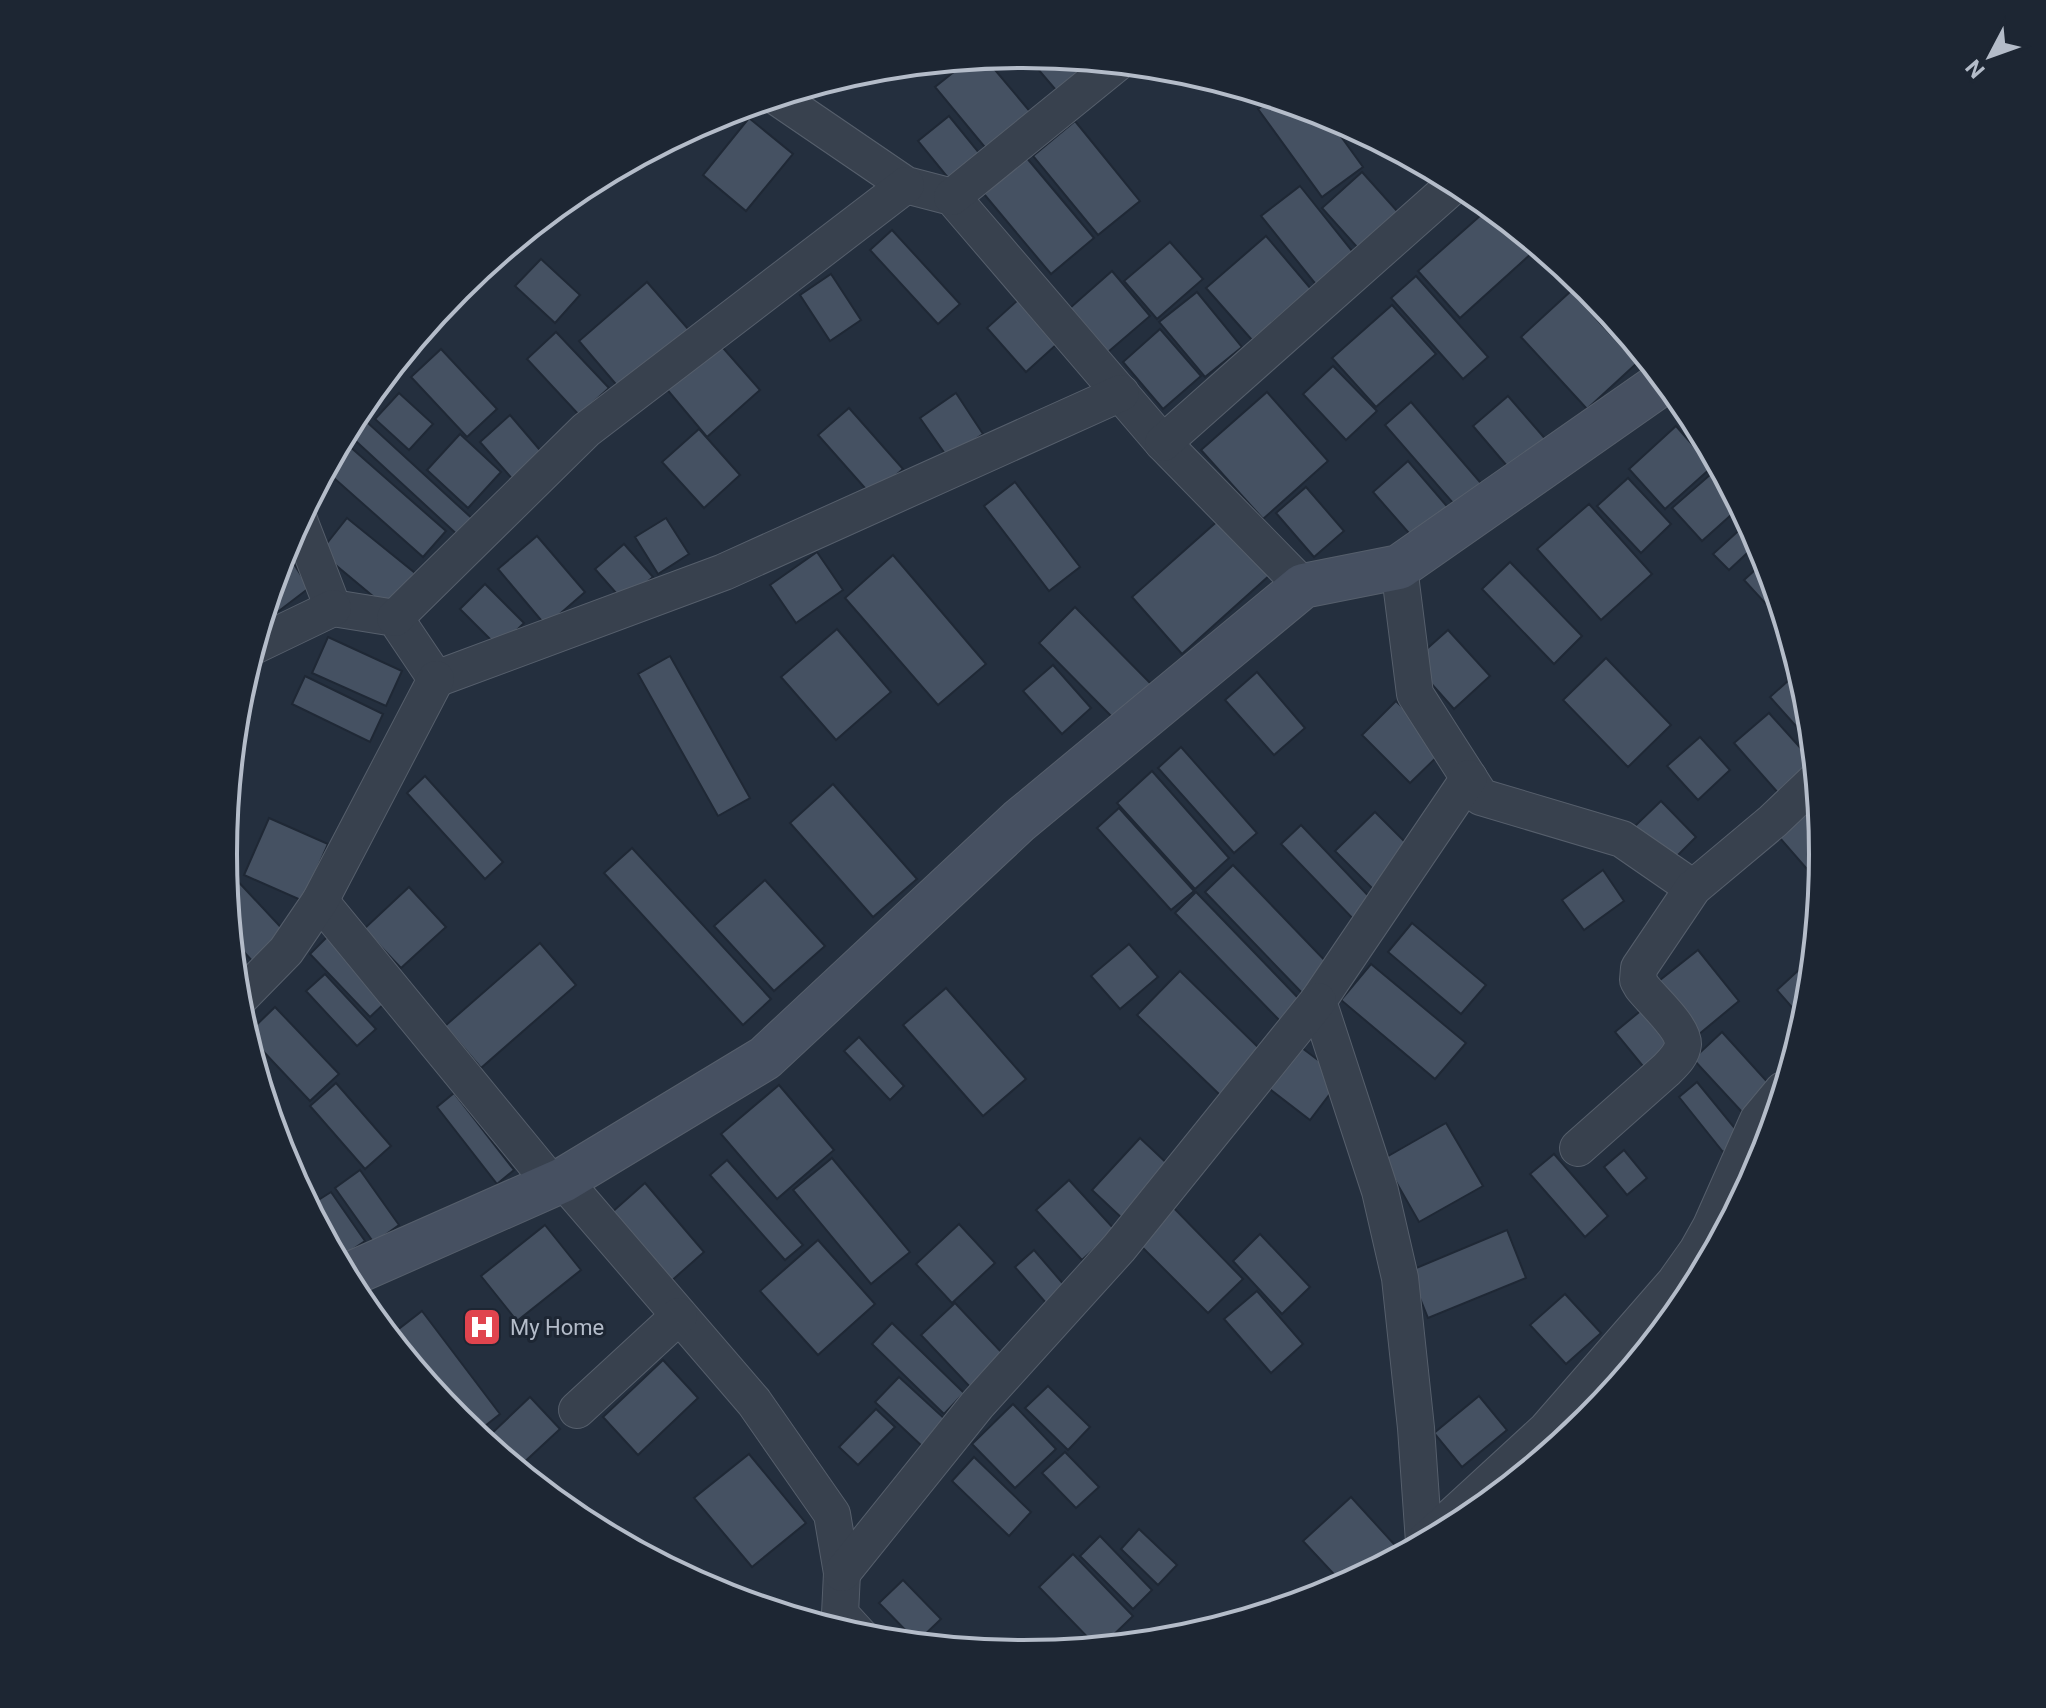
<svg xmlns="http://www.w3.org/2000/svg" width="2046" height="1708" font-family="Roboto,sans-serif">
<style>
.building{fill:#455162;stroke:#1f2835;stroke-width:2}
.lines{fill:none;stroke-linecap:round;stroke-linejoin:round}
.street-casing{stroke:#565f6c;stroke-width:38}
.secondary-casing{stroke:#565f6c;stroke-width:46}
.street{stroke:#38414e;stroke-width:36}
.secondary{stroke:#465061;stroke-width:44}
.labels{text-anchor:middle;stroke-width:6;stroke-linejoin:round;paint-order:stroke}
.poi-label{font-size:22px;fill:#b4bcc9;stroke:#1d2633;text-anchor:start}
.rim{fill:none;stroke:#b4bcc9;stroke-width:4}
</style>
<rect width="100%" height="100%" fill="#242f3e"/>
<g class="building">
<path d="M1025,54L1069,59L1084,76L1061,96Z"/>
<path d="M985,58L1038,121L993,157L935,87L970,59Z"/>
<path d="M882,68L865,83L856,73L867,69Z"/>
<path d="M1273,98L1324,113L1363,167L1322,197L1258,109Z"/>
<path d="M949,116L980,154L949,179L918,141Z"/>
<path d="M749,118L793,154L746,211L703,175Z"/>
<path d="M1075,121L1140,201L1098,235L1033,156Z"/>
<path d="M1026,157L1094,238L1051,274L984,194Z"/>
<path d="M1362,172L1406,221L1366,257L1322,208Z"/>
<path d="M586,185L591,190L541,233L535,225Z"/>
<path d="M1300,186L1360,261L1322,292L1261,216Z"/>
<path d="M1490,207L1503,218L1533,252L1460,318L1418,271Z"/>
<path d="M892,230L960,304L938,324L870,250Z"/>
<path d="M1266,236L1311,289L1252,340L1206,288Z"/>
<path d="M1170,242L1203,279L1157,319L1124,281Z"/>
<path d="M541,259L580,295L555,323L515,286Z"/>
<path d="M1112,271L1150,316L1108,352L1070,308Z"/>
<path d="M831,274L861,320L830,341L800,295Z"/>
<path d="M1416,276L1488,357L1463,379L1391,298Z"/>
<path d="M647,282L689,330L620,389L579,341Z"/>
<path d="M1571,291L1637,363L1587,409L1521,337Z"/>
<path d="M1197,292L1242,347L1205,377L1159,322Z"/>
<path d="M1018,300L1057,344L1026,372L987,328Z"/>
<path d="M1392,305L1436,354L1376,407L1332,358Z"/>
<path d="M1160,329L1201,376L1163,409L1123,362Z"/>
<path d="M556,332L609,388L579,415L527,359Z"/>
<path d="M717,341L760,390L707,437L665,387Z"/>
<path d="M441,349L497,409L467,437L411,377Z"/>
<path d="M1333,366L1377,411L1346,440L1303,394Z"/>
<path d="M1267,392L1328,461L1263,519L1201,450Z"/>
<path d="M399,393L433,424L409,450L375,419Z"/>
<path d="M956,393L983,434L948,458L920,418Z"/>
<path d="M1508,396L1548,442L1513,473L1473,426Z"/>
<path d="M1411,402L1486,489L1460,511L1385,425Z"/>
<path d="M849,408L903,469L872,496L818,435Z"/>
<path d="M356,412L476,522L461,538L346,432Z"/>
<path d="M510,415L545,456L515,482L480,442Z"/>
<path d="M1676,426L1712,467L1665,509L1629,469Z"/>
<path d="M699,429L740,475L704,508L662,462Z"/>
<path d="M460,434L501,472L468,508L427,470Z"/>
<path d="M348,445L446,531L423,557L326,471Z"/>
<path d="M1408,461L1457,518L1422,548L1373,492Z"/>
<path d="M1719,467L1740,507L1702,541L1672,508Z"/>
<path d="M1628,478L1671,524L1641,553L1597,506Z"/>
<path d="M1015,482L1080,567L1049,591L984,506Z"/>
<path d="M1306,487L1344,531L1314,557L1276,513Z"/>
<path d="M1589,504L1652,574L1601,620L1537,549Z"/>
<path d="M347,518L415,573L386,607L320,552Z"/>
<path d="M666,518L689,554L658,574L635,537Z"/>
<path d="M1221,518L1271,574L1182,654L1132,597Z"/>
<path d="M1748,522L1759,542L1729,570L1713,554Z"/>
<path d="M537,536L585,592L546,626L498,569Z"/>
<path d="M624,544L653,577L624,602L595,569Z"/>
<path d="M284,548L309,588L271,617L265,610Z"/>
<path d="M817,552L843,590L796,623L770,585Z"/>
<path d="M893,555L986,664L938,705L845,598Z"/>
<path d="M1766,560L1776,594L1765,603L1744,580Z"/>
<path d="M1510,562L1582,636L1554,664L1482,589Z"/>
<path d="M485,584L524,623L499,648L460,609Z"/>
<path d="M1075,607L1158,691L1122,727L1039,643Z"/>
<path d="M837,629L891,692L836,740L781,677Z"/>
<path d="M1448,630L1490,676L1454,709L1412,662Z"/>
<path d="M328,637L402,671L386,706L312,673Z"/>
<path d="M670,656L750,798L718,816L638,674Z"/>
<path d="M1606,658L1671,725L1628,767L1563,700Z"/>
<path d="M1053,665L1091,708L1062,734L1023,691Z"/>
<path d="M1257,672L1305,728L1274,755L1225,700Z"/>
<path d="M305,676L383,714L370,742L292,704Z"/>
<path d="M1790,679L1808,699L1812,744L1770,697Z"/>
<path d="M1396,701L1445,749L1410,783L1362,735Z"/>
<path d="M1769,713L1814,763L1780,795L1734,743Z"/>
<path d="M1700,737L1730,770L1698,800L1667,766Z"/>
<path d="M1181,747L1257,833L1234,853L1158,768Z"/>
<path d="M1152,771L1229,858L1195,889L1117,803Z"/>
<path d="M425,776L503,862L485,879L407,793Z"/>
<path d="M833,784L917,879L873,917L790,823Z"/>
<path d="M1661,801L1696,837L1670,863L1634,827Z"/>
<path d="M1813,807L1819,814L1823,854L1820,884L1779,837Z"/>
<path d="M1119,808L1194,891L1171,910L1097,828Z"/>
<path d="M1375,812L1414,851L1374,890L1335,851Z"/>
<path d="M269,818L328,844L303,901L244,875Z"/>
<path d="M1301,825L1378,906L1359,925L1281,844Z"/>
<path d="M632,848L771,999L743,1025L604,873Z"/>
<path d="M1233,865L1333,969L1305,996L1205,892Z"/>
<path d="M1603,870L1624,901L1584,930L1562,900Z"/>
<path d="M232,875L289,936L257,966L231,938L226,881Z"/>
<path d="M765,880L825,946L774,991L714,926Z"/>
<path d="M409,887L446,927L401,968L364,929Z"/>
<path d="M1196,892L1304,1004L1283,1024L1175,913Z"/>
<path d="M1412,923L1486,985L1461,1014L1388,952Z"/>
<path d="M327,937L387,1001L370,1017L310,954Z"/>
<path d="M540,943L576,985L481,1068L445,1026Z"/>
<path d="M1129,944L1158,977L1120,1009L1091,976Z"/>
<path d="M1698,950L1739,1001L1692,1040L1650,988Z"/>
<path d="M1371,964L1466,1043L1435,1079L1341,1000Z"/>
<path d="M1803,966L1811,975L1808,1011L1804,1021L1777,990Z"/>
<path d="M1180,971L1263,1052L1220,1095L1137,1015Z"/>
<path d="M325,974L376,1029L357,1046L306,991Z"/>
<path d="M946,988L1026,1079L983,1116L903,1025Z"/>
<path d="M275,1007L339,1074L310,1101L247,1034Z"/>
<path d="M1644,1008L1680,1052L1651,1076L1615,1032Z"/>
<path d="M1722,1032L1771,1086L1742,1112L1693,1059Z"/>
<path d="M859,1037L904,1086L890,1100L844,1051Z"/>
<path d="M1298,1045L1342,1078L1310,1120L1267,1087Z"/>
<path d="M1697,1082L1742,1137L1723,1152L1679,1097Z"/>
<path d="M336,1083L391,1146L365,1169L310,1106Z"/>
<path d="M779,1085L834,1150L777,1199L721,1134Z"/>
<path d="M454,1093L514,1170L497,1184L437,1107Z"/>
<path d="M1446,1123L1483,1186L1419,1222L1383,1159Z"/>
<path d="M1140,1138L1173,1169L1125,1221L1092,1190Z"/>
<path d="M1624,1150L1647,1178L1627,1195L1604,1167Z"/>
<path d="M1554,1154L1608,1216L1585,1237L1530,1174Z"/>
<path d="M832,1158L910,1252L871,1284L793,1190Z"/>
<path d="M727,1160L803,1245L785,1260L710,1175Z"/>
<path d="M360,1170L399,1225L374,1243L335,1188Z"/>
<path d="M1069,1180L1115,1230L1082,1260L1036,1210Z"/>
<path d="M645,1183L704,1252L669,1283L610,1214Z"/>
<path d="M331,1192L365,1241L337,1260L309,1206Z"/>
<path d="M1167,1201L1243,1279L1208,1313L1131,1236Z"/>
<path d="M959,1224L995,1263L952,1303L916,1264Z"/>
<path d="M545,1225L581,1270L517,1321L481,1276Z"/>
<path d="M1507,1230L1526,1278L1428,1318L1409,1271Z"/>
<path d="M1260,1234L1310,1287L1282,1314L1233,1261Z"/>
<path d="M818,1240L875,1304L818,1355L760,1291Z"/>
<path d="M1034,1250L1071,1293L1052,1310L1015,1267Z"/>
<path d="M1257,1291L1303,1344L1271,1373L1224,1319Z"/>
<path d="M1565,1294L1601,1333L1566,1364L1530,1325Z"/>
<path d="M955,1303L1005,1356L972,1389L921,1335Z"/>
<path d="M422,1311L500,1414L475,1434L457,1419L391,1335Z"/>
<path d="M892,1323L964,1393L944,1414L872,1344Z"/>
<path d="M663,1360L698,1398L638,1455L603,1417Z"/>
<path d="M899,1377L947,1421L923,1447L875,1402Z"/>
<path d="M1048,1386L1090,1427L1068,1450L1025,1408Z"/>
<path d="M1479,1396L1507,1430L1462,1467L1434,1433Z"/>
<path d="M530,1397L560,1429L519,1467L489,1436Z"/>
<path d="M1013,1404L1056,1449L1015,1488L972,1444Z"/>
<path d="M876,1409L895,1427L858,1465L839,1447Z"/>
<path d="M1065,1452L1099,1487L1076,1508L1042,1473Z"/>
<path d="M749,1454L806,1523L752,1567L694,1498Z"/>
<path d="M974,1457L1031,1512L1009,1536L952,1481Z"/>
<path d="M1351,1497L1403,1554L1344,1585L1303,1541Z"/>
<path d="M588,1507L614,1536L613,1537L576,1517Z"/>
<path d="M1139,1529L1177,1565L1158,1585L1121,1549Z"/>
<path d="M1100,1536L1152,1590L1133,1609L1080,1556Z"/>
<path d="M1073,1554L1133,1616L1102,1646L1097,1647L1039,1587Z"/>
<path d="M903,1580L941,1619L917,1642L879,1603Z"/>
<path d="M1198,1622L1207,1630L1183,1637Z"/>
</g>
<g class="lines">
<g class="street-casing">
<g id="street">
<path d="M777,97L906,185L952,197L1163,443L1303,586"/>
<path d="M952,197L1117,63"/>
<path d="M1163,443L1456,183"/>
<path d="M299,520L333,608L395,618L436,679L724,572L1121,393"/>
<path d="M1399,567L1415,694L1481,797L1622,839L1693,888"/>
<path d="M395,618L586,430L906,185"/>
<path d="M254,646L333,608"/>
<path d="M320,901L553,1185"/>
<path d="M237,1001L286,951L320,901L436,679"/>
<path d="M1578,1148L1666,1070C1673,1063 1682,1055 1683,1044C1683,1027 1652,1000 1642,987L1638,980L1639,968L1693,888L1773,821L1816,780"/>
<path d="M563,1180L754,1402L832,1514L842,1573L840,1614L861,1637"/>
<path d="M577,1410L679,1316"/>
<path d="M1424,1542L1416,1428L1400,1278L1380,1191L1318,1001L1469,778"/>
<path d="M1424,1542L1546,1430L1675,1282L1697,1251L1711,1226L1758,1120L1783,1090"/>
<path d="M842,1573L977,1405L1119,1248L1318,1001"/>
</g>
</g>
<g class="secondary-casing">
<path id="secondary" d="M346,1276L563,1180L765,1058L1019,821L1303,586L1399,567L1665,381"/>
</g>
<use href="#street" class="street"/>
<use href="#secondary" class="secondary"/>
</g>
<defs>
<g id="hospital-square" transform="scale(2)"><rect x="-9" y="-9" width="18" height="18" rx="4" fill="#e0444e" stroke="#1d2633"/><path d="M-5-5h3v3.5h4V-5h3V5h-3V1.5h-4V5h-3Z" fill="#fff"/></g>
</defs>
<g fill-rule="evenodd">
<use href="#hospital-square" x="482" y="1327"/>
</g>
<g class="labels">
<g class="poi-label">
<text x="510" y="1335">My Home</text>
</g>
</g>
<path d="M0 0H2046V1708H0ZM237 854a786 786 0 1 1 1572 0a786 786 0 1 1-1572 0Z" fill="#1d2633" fill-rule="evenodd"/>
<path class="rim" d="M237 854a786 786 0 1 1 1572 0a786 786 0 1 1-1572 0Z"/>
<g transform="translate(1990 56) rotate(229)" stroke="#1d2633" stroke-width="6" paint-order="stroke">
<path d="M0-6L14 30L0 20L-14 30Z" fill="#b4bcc9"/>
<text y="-12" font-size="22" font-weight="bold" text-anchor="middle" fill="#b4bcc9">N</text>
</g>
</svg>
